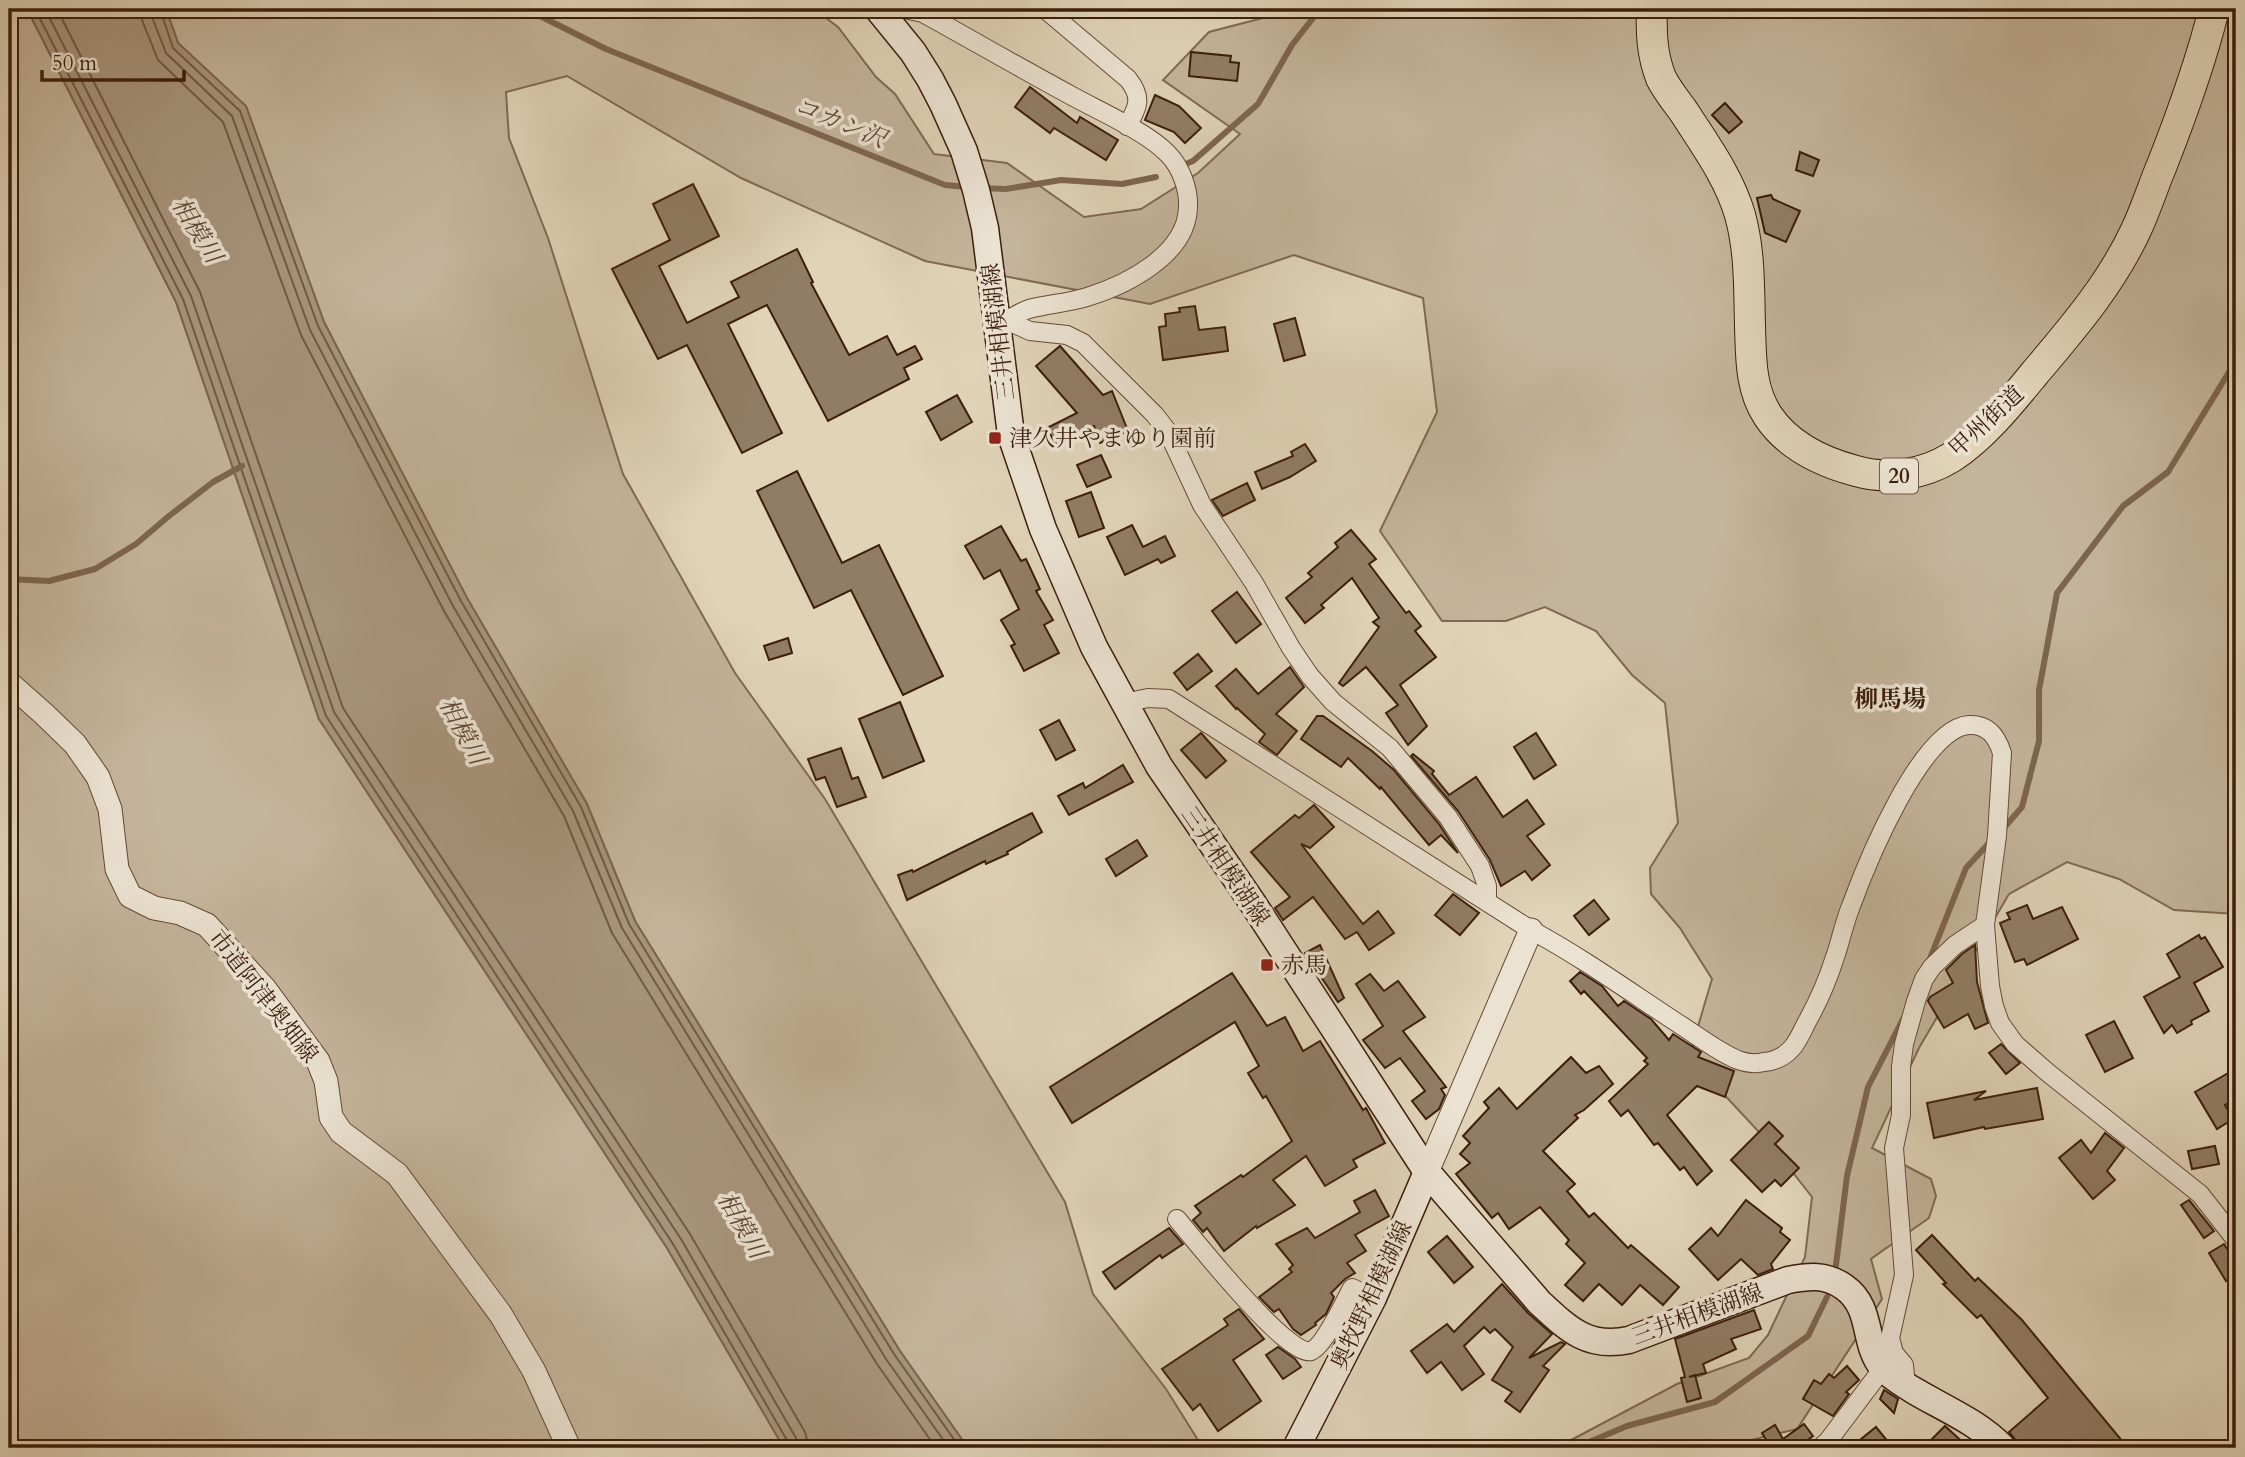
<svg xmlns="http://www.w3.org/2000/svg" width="2245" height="1457" font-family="Cardo,'Noto Serif JP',serif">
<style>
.green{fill:#c4b49b;stroke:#806953;stroke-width:2}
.water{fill:#a8957d;stroke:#7d654f;stroke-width:2}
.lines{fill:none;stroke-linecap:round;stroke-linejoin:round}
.shore{stroke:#725a44;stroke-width:2}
.stream{stroke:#7d654f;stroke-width:6}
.building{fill:#917c65;stroke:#3c1e0b;stroke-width:2}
.minor-casing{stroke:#654b36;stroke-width:20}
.tertiary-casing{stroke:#654b36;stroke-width:25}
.secondary-casing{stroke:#3c1e0b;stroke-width:29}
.trunk-casing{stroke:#3c1e0b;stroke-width:32}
.minor{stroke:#ebe2d1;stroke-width:18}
.tertiary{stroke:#ebe2d1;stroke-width:23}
.secondary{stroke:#ebe2d1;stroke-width:26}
.trunk{stroke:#e0d3b8;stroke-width:30}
.poi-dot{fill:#8f2418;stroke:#ebe2d1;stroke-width:2.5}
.labels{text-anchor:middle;stroke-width:7;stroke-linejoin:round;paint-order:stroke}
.shield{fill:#ebe2d1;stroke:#705946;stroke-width:2}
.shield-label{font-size:21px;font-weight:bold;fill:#3c1e0b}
.street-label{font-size:23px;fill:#3c1e0b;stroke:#ebe2d1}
.poi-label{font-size:23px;fill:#3c1e0b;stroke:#ebe2d1;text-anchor:start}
.water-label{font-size:24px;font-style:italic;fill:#624833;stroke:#ebe2d1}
.neighbourhood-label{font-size:24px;font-weight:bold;fill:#3c1e0b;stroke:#ebe2d1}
</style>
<rect width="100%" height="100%" fill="#e0d3b8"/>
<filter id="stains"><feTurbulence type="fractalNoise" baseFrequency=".00286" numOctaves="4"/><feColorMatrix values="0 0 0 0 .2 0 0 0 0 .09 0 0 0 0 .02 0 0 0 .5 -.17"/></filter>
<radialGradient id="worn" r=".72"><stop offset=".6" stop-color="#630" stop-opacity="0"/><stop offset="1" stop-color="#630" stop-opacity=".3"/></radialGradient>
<g class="green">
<path d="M9,9H27L176,302L319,719L667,1248L784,1448H9Z"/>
<path d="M166,9H814L838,27L876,77L895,94L934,154L1007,163L1084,217L1141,209L1198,173L1240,134L1163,80L1209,32L1263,18L1262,9H2236V914L2174,910L2119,879L2067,862L2009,894L1919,1048L1872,1148L1931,1179L1936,1196L1929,1218L1871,1259L1882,1299L1797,1429L1718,1448H1556L1677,1384L1749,1358L1768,1335L1805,1257L1812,1197L1772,1146L1689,1057L1712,979L1680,928L1651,894L1650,868L1678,823L1665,703L1632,675L1596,631L1545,607L1506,621H1442L1380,531L1437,412L1423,298L1294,255L1150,304L925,261L741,178L567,76L506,92L509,138L548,238L623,474L735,673L825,799L1065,1202L1093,1294L1166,1389L1203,1448H968L900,1351L635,921L587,804L467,598L324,322L246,107L178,43Z"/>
</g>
<path class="water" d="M27,9H166L178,43L246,106L324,322L467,598L587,804L635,921L900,1351L968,1448H784L667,1248L319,719L176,302Z"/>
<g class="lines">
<g class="shore">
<path d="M35,9L183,299L326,716L673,1244L788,1442L789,1448"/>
<path d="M45,9L191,296L334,712L681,1239L796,1438L798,1448"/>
<path d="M57,9L200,292L343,708L690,1234L805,1432L809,1448"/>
<path d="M140,9L142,20L158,60L223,122L301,335L444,611L564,816L612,933L877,1364L936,1448"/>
<path d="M151,9L152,17L166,53L232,116L310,330L453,606L573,811L622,928L886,1359L949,1448"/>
<path d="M160,9L173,48L240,111L318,326L461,601L581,807L629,924L894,1354L960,1448"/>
</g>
<g class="stream">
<path d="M526,9L606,49L945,185L967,187"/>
<path d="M1183,165L1193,161L1258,104L1292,45L1320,9"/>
<path d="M981,188L1006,189L1061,180L1122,184L1156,177"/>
<path d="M9,579L49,581L95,569L136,544L169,516L213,482L242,466"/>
<path d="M2003,829L2022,807L2039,741V690L2057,593L2123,506L2168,472L2229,372"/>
<path d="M1929,961L1966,868L1990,842"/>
<path d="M1835,1273L1847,1176L1868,1087L1903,1019"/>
<path d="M1575,1448L1627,1426L1715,1402L1808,1336L1827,1297"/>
</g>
</g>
<g class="building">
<path d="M1191,52L1231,56L1230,62L1239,63L1237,81L1189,76Z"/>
<path d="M1030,87L1077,123L1080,117L1118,140L1106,160L1054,128L1050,133L1015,107Z"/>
<path d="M1155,95L1179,106L1201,128L1185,143L1174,132L1145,120Z"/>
<path d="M1725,103L1742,122L1729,133L1712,115Z"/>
<path d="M1800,152L1819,160L1813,176L1796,170Z"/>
<path d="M693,184L719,236L659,266L687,323L739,297L731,282L797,249L813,282L811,283L849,355L887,336L897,355L915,346L922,359L904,368L909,379L828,421L767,305L728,324L782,433L742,453L687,345L658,359L612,269L670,240L653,204Z"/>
<path d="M1771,195L1773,199L1800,211L1786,242L1765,233L1757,198Z"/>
<path d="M1195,306L1199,330L1225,327L1228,351L1163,360L1159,327L1166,326L1165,314L1180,312L1179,308Z"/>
<path d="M1295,318L1305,355L1284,361L1274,324Z"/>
<path d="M1060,346L1103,395L1112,391L1128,431L1100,443L1094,426L1055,444L1047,428L1077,413L1036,366Z"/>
<path d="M957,395L972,422L941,440L926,412Z"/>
<path d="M1305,444L1316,461L1290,477L1262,489L1255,472L1293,456L1291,452Z"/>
<path d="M1101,455L1111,477L1087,487L1077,465Z"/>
<path d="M797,471L842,563L879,545L943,676L903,695L851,590L814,608L757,491Z"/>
<path d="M1247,483L1255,500L1223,516L1212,500Z"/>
<path d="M1091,492L1104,528L1079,537L1066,501Z"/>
<path d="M1132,525L1143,547L1165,536L1175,556L1161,563L1158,559L1125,575L1107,537Z"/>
<path d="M1001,526L1021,561L1026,559L1040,589L1036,591L1053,620L1044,625L1059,653L1024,671L1011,646L1015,644L1001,620L1019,609L1000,570L984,579L965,546Z"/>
<path d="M1351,530L1376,559L1369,564L1406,613L1409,611L1421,626L1415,631L1436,657L1400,685L1427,726L1408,745L1386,713L1398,705L1366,667L1343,686L1339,683L1379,627L1373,622L1379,618L1352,578L1321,605L1324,608L1305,623L1286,598L1312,577L1308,573L1338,547L1335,543Z"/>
<path d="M1237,592L1261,624L1236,643L1212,611Z"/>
<path d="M788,638L792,653L769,660L764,646Z"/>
<path d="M1198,654L1212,671L1187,690L1174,673Z"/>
<path d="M1290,667L1304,687L1276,714L1297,731L1277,755L1259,742L1265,734L1237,708L1236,709L1216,686L1236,669L1258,694Z"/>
<path d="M900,702L924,761L883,778L859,719Z"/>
<path d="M1317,716H1323L1372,751L1394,770L1439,824L1458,853L1441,835L1429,845L1381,787L1380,789L1348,758L1341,767L1301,739Z"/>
<path d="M1059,720L1075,750L1056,760L1040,730Z"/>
<path d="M1201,733L1226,761L1206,778L1181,750Z"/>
<path d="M1536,733L1556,765L1534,779L1514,747Z"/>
<path d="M841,748L852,779L858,777L866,797L837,807L825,777L816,780L808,759Z"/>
<path d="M1413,754L1434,771L1432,774L1449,795L1476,777L1503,817L1527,800L1544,824L1527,836L1550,865L1532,880L1525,871L1501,886L1490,860L1458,811L1411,756Z"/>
<path d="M1123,765L1133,782L1069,815L1058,796L1083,783L1085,788Z"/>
<path d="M1314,805L1334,827L1310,848L1301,844L1363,924L1378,911L1394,933L1369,950L1357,932L1345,939L1313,897L1283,920L1275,908L1290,897L1251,852L1295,815L1299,818Z"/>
<path d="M1032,813L1042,832L1007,852L1008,854L986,864L985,861L907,900L898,875L912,870L913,872Z"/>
<path d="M1137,840L1147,856L1116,876L1106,859Z"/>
<path d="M1453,894L1479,913L1460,935L1435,915Z"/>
<path d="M1594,900L1609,919L1589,935L1574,916Z"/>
<path d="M2027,905L2033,919L2062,907L2078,939L2027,965L2024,959L2015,962L2000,923L2010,919L2007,913Z"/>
<path d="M2199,935L2201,939L2205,937L2223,967L2194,983L2209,1011L2191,1021L2192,1024L2177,1033L2172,1025L2164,1033L2144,997L2180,977L2167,954Z"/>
<path d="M1320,945L1344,998L1338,1002L1305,953Z"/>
<path d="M1975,945L1977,982L1988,1023L1975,1029L1968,1014L1944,1028L1928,1001L1930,997L1953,983L1946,970L1962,954Z"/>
<path d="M1580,972L1602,986L1618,1006L1624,1001L1651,1019L1669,1040L1673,1034L1701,1052L1698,1057L1734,1071L1725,1097L1697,1086L1667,1115L1712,1171L1697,1185L1684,1167L1680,1170L1658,1143L1654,1145L1628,1110L1621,1116L1609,1101L1648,1064L1644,1061L1647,1058L1584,991L1581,994L1570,981Z"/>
<path d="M1232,973L1267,1026L1285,1017L1303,1051L1320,1041L1363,1110L1366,1108L1385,1143L1353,1160L1357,1167L1325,1186L1306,1156L1273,1180L1295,1205L1257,1228L1256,1226L1224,1251L1207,1228L1203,1232L1193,1220L1201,1213L1195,1206L1241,1175L1243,1177L1292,1141L1266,1096L1263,1098L1248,1073L1259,1066L1235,1022L1072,1123L1050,1087Z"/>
<path d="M1370,974L1384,991L1398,981L1425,1017L1403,1031L1446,1087L1441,1089L1445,1095L1439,1109L1426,1119L1412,1101L1425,1091L1400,1058L1385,1068L1363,1040L1383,1026L1356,984Z"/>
<path d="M2114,1021L2133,1058L2105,1072L2086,1035Z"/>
<path d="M2001,1044L2020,1063L2006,1074L1989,1053Z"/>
<path d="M1571,1057L1586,1073L1599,1066L1613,1084L1584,1110L1575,1115L1578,1118L1543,1151L1575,1184L1567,1191L1589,1217L1594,1213L1628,1248L1631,1245L1679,1287L1663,1305L1640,1285L1622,1305L1599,1284L1583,1301L1565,1285L1585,1263L1566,1244L1569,1240L1540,1207L1509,1229L1498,1213L1492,1218L1456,1174L1470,1163L1460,1154L1470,1143L1463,1136L1489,1108L1484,1102L1499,1088L1517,1109Z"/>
<path d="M2230,1072L2236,1083V1098L2225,1105L2233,1119L2217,1129L2195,1092Z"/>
<path d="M2037,1088L2043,1119L1985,1129L1984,1127L1934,1138L1927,1103L1986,1091L1974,1100Z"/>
<path d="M1769,1122L1783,1136L1775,1144L1799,1168L1781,1186L1775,1180L1762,1192L1731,1160Z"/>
<path d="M2105,1133L2124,1148L2107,1171L2115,1180L2093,1199L2059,1158L2081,1140L2091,1153Z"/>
<path d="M2215,1146L2219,1164L2192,1169L2188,1151Z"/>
<path d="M1375,1190L1389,1216L1355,1235L1366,1251L1347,1263L1355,1273L1345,1279L1331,1293L1334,1297L1326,1314L1315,1323L1316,1325L1301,1335L1293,1329L1279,1309L1274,1312L1259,1297L1292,1272L1289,1269L1293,1265L1276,1244L1307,1228L1315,1238L1360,1212L1354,1201Z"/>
<path d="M1746,1200L1782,1228L1780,1232L1790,1240L1771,1264L1773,1269L1758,1275L1741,1259L1718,1280L1689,1249L1711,1228L1718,1236Z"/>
<path d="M2189,1200L2214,1231L2204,1238L2181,1205Z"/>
<path d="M1169,1228L1183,1244L1162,1258L1160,1255L1115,1289L1103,1272Z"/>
<path d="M1932,1235L1975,1281L1978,1278L2022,1320L2128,1448H2018V1443L2009,1432L2048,1398L1981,1315L1977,1318L1943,1284L1946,1283L1916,1250Z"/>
<path d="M1447,1236L1473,1267L1454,1283L1428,1252Z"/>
<path d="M2224,1244L2236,1263V1274L2226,1281L2209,1253Z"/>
<path d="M1502,1284L1528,1313L1552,1334L1529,1358L1561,1342L1565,1344L1543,1366L1549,1370L1520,1412L1505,1401L1512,1392L1492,1380L1513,1347L1495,1329L1490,1333L1484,1327L1464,1346L1484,1374L1462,1390L1441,1362L1427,1373L1411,1351L1447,1324L1454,1332Z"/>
<path d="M1239,1309L1264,1339L1233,1360L1261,1401L1218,1431L1200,1404L1193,1410L1162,1369L1228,1325L1224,1319Z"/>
<path d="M1754,1310L1761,1329L1731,1339L1736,1349L1703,1364L1706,1373L1689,1377L1695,1375L1701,1398L1687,1402L1681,1378L1685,1377L1675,1339Z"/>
<path d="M1278,1347L1295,1359L1301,1367L1283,1379L1266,1355Z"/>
<path d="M1847,1366L1859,1380L1846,1392L1849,1394L1833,1416L1803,1399L1814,1380L1821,1384L1829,1374L1834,1378Z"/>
<path d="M1884,1390L1898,1399L1894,1413L1880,1399Z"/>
<path d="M1804,1424L1813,1436L1805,1442L1809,1448H1771L1762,1433L1775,1425L1783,1439Z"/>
<path d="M1945,1426L1969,1448H1923Z"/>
<path d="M1876,1427L1893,1448H1850Z"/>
</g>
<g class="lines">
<g class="minor-casing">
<g id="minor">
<path d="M904,9L923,13C972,40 1022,69 1072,96C1099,111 1147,132 1168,154C1181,167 1189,190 1188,207C1187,255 1126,285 1087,297C1068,303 1048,304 1029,309C1019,312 1011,320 1000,322"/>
<path d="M1045,9L1128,79C1143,98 1138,107 1127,126"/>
<path d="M1008,321L1030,331L1067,335L1083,343L1155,415L1168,432L1202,505L1254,583L1291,648L1310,676L1333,702L1390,748L1448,817L1480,866L1487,886V901"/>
<path d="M1124,703L1148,698L1169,699L1531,930C1583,958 1630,992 1679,1024C1698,1036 1718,1052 1738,1060C1746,1063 1756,1064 1764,1062C1775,1061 1785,1056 1792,1048C1799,1040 1803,1029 1808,1020C1819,1000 1828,979 1835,957C1841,940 1844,923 1851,906C1866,865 1921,728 1969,725C1988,724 1997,737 2002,753L1997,836L1985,925L1990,986L1994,1006L2000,1023L2015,1044L2047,1072L2200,1194L2236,1240"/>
<path d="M1177,1219C1193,1238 1289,1359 1311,1351C1324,1346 1345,1301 1352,1288L1373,1298"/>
<path d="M1906,1385L1904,1365L1894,1353L1890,1338L1904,1275L1894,1148L1901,1115V1067L1904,1044L1916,1001L1924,979L1932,967L1955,945L1985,925"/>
<path d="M1820,1448L1828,1441L1883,1368"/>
</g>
</g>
<g class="tertiary-casing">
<g id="tertiary">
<path d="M9,683L44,714L75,744L98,777L110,809L117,869L130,896L154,908L180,913L207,925L265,989L318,1061L326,1081L331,1117L341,1132L397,1174L501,1315L534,1371L569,1448"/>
<path d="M1427,1172L1531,930"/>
</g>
</g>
<g class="secondary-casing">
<g id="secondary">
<path d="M878,9L913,52L930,79L943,104L964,151L976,190L985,228L1011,435L1043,529L1094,647L1159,766L1252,902L1427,1172L1539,1302C1568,1329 1588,1349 1629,1340L1788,1280C1809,1276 1826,1274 1844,1287C1874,1308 1862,1344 1883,1368C1891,1377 1902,1383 1913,1390C1943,1408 1978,1422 2003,1448"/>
<path d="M1296,1448L1373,1298L1427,1172"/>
</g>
</g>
<g class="trunk-casing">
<path id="trunk" d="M1652,9C1651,33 1652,55 1661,78C1667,90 1676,101 1684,112C1705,145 1729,177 1740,215C1750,251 1749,288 1750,326C1751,357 1750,389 1768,416C1788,446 1822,462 1856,471C1888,480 1923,475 1952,457C1983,437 2011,402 2034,374C2072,329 2111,284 2136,230C2146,209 2153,186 2162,165C2182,114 2201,62 2214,9"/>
</g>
<use href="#minor" class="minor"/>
<use href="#tertiary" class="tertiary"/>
<use href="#secondary" class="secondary"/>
<use href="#trunk" class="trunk"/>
</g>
<g class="poi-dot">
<rect x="988" y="431" width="14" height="14" rx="3.5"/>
<rect x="1260" y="958" width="14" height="14" rx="3.5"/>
</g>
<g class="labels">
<rect class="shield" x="1880" y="458.5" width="38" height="35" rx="5"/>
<g class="shield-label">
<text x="1899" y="483">20</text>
</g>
<g class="street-label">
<text transform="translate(998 332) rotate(-97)" y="8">三井相模湖線</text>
<text transform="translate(1986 421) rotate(-43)" y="8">甲州街道</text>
<text transform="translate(1226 866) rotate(56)" y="8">三井相模湖線</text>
<text transform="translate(264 996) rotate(52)" y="8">市道阿津奥畑線</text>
<text transform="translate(1371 1295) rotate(-65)" y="8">奥牧野相模湖線</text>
<text transform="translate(1697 1314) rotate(-20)" y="8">三井相模湖線</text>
</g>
<g class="poi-label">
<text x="1009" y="446">津久井やまゆり園前</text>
<text x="1281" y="973">赤馬</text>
</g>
<g class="water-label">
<text transform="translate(840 122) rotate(22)" y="8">コカン沢</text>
<text transform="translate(197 230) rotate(58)" y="8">相模川</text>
<text transform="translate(463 731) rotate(62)" y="8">相模川</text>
<text transform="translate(742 1225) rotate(60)" y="8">相模川</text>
</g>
<g class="neighbourhood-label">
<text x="1890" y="707">柳馬場</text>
</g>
</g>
<rect width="2245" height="1457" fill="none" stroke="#e0d3b8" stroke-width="35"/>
<rect x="10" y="10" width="2224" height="1436" fill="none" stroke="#3c1e0b" stroke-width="3.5"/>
<rect x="18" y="18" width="2210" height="1422" fill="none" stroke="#3c1e0b" stroke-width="2"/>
<path d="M42 70v10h142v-10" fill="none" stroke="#3c1e0b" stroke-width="3.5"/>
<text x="52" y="70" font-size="21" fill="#3c1e0b" stroke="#ebe2d1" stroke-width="5" paint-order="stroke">50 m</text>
<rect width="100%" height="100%" filter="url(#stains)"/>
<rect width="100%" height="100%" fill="url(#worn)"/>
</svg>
